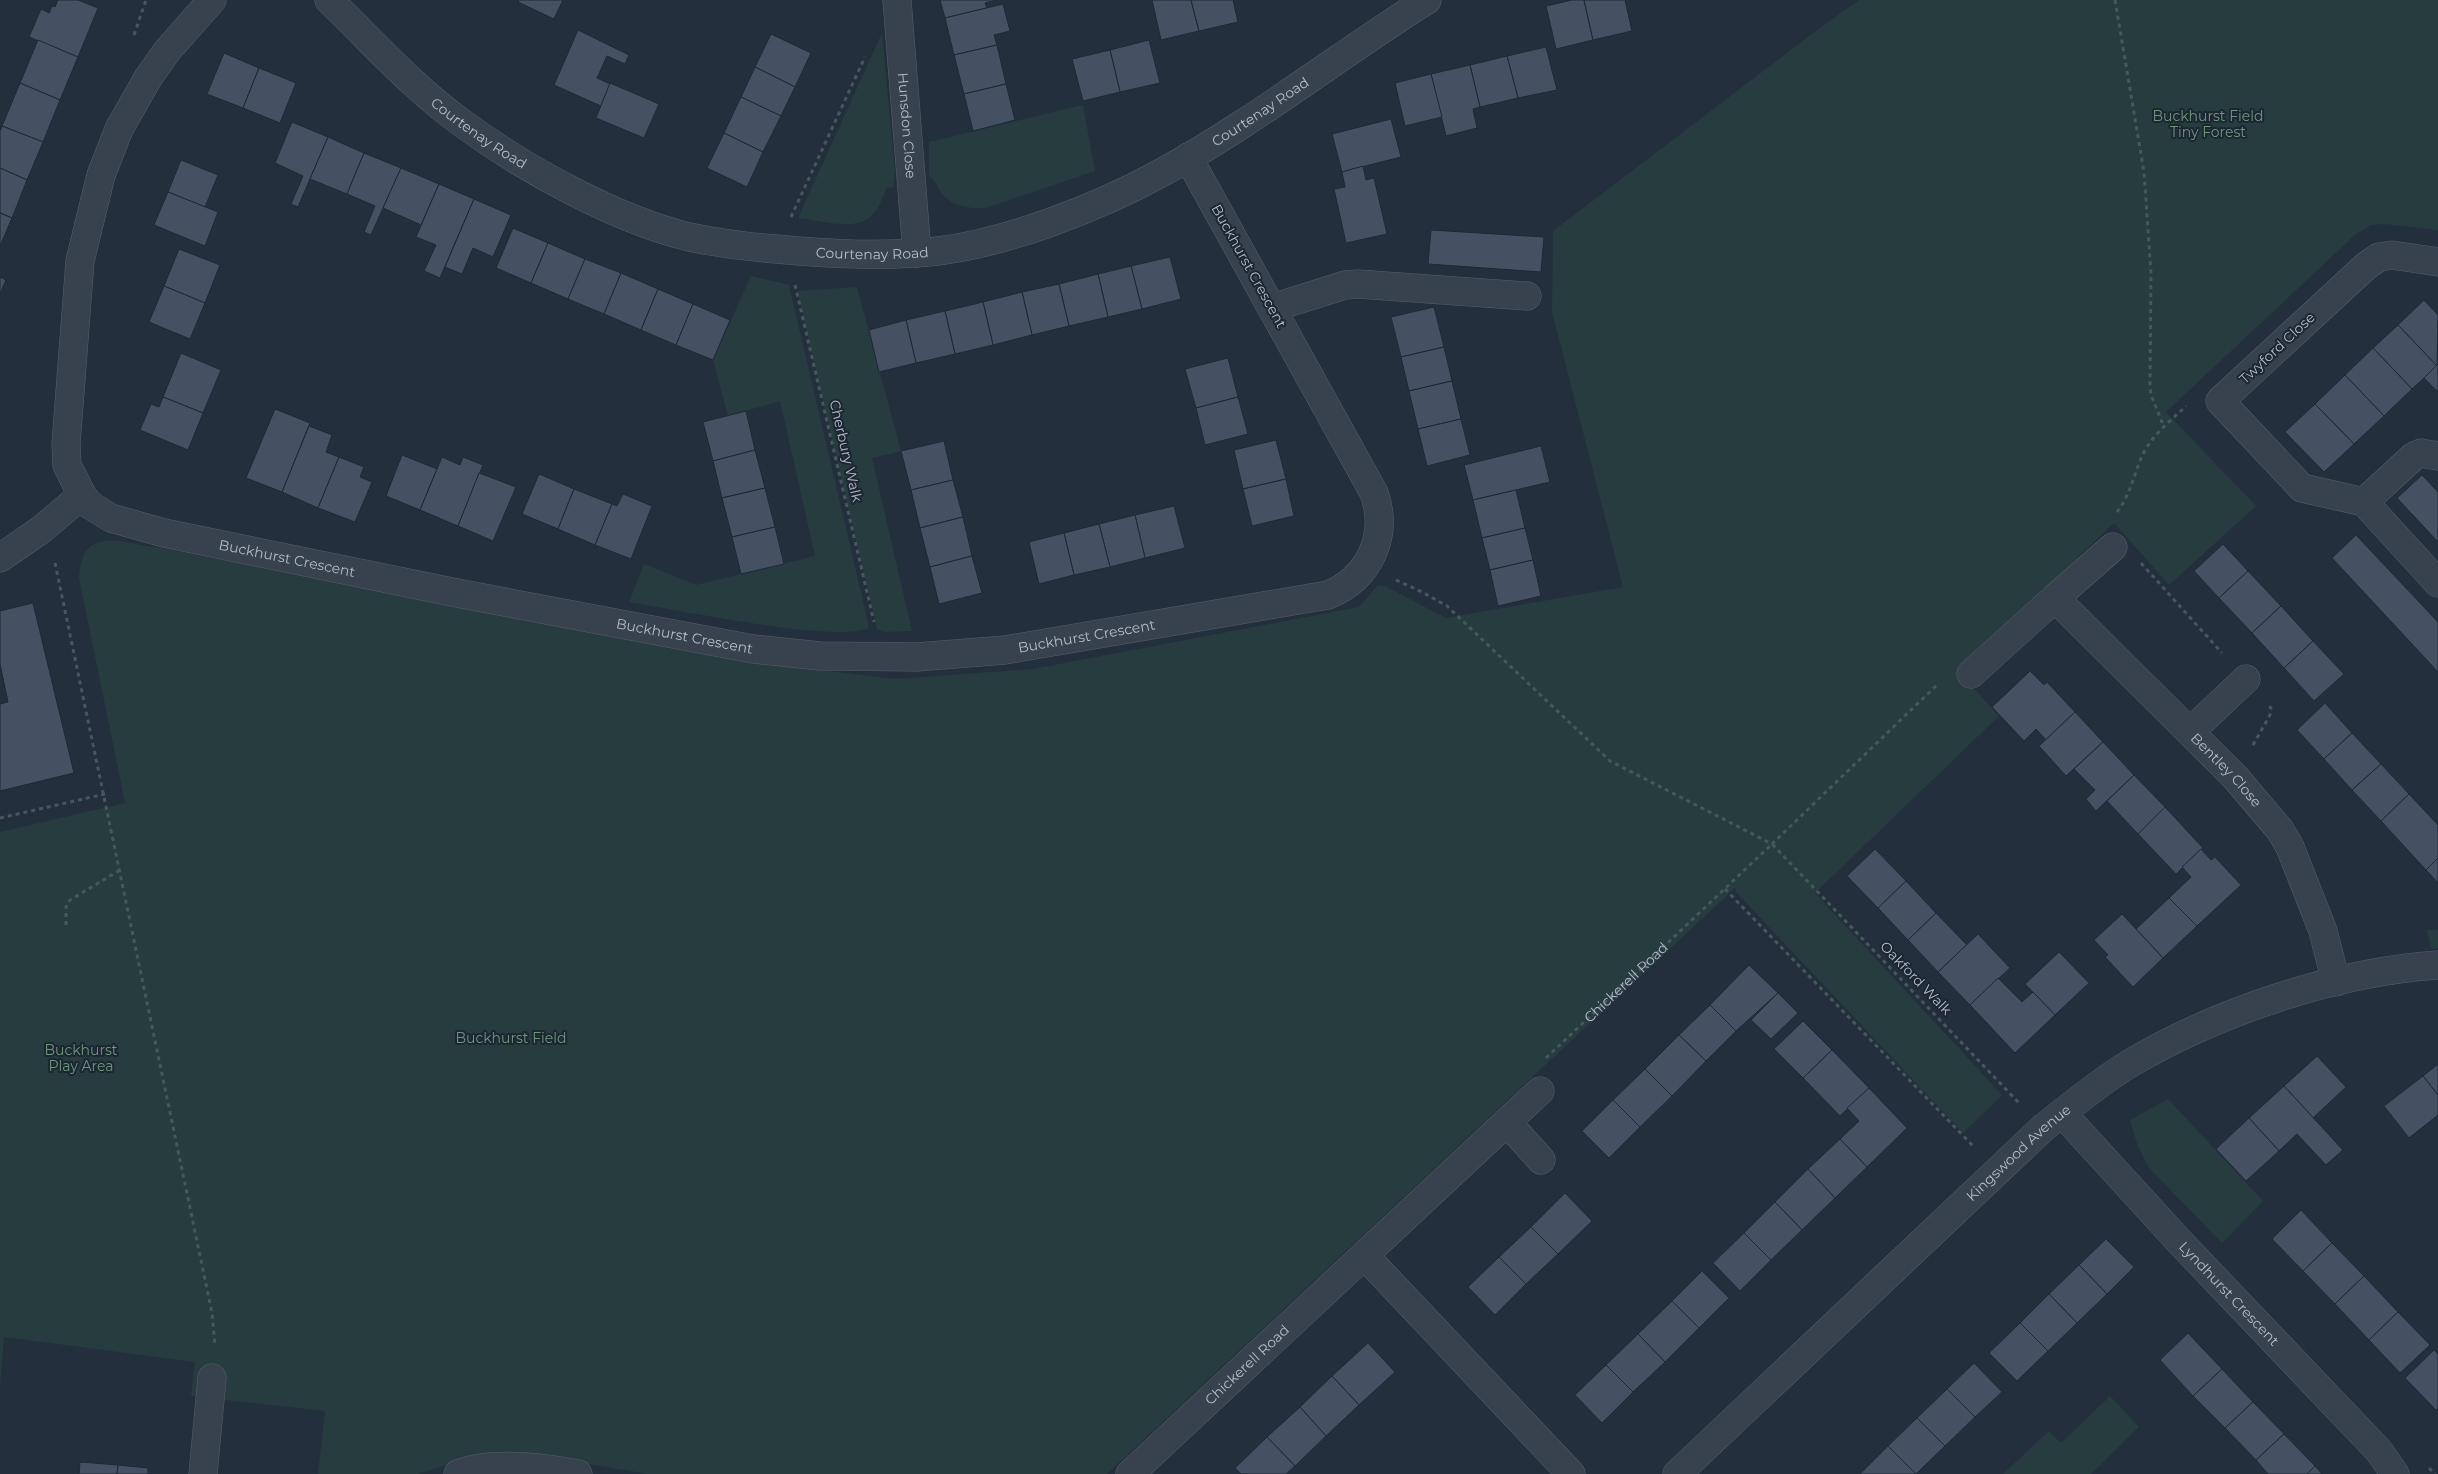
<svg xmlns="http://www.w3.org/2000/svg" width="2438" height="1474" font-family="Montserrat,sans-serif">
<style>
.green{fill:#263c3f}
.building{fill:#455162;stroke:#1f2835}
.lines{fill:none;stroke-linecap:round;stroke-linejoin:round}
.minor-casing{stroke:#565f6c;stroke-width:29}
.path{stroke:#44595c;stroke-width:3;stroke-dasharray:4 4;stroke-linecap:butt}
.minor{stroke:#38414e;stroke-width:28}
.labels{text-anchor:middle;stroke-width:4;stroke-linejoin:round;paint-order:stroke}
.street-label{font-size:14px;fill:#b4bcc9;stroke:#1d2633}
.park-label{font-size:14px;fill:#6b9a76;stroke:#1d2633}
</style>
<rect width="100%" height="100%" fill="#242f3e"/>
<g class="green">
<path d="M1859,0H2438V230L2384,224L2371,225L2356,234L2166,412L2256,506L2169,585L2114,523L1959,672L1999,716L1815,893L2002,1095L1963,1133L1735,891L1736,887L1107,1474H648L531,1454L456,1462L418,1474H318L325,1411L191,1396L195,1362L4,1337L0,1388V832L125,803L79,578C82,525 118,542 155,547L767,664L896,679L1033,669L1359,607L1378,585L1385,586L1446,618L1623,587L1552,312L1553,231L1817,30Z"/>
<path d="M882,33L895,172L893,188L887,187C883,198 878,211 869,218C851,231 818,220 798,218Z"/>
<path d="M1083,105L1095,171L986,208C970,209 951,207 940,191C936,184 935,180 929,176V142Z"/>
<path d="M751,276L789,285L868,622V628C840,644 668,608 629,602L644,564L696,585L815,556L780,401L728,416L713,360Z"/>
<path d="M857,287L901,451L872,458L912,631L885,632L877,629L797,291Z"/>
<path d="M2427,930H2438V948L2431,949Z"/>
<path d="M2168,1099L2263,1201L2222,1243L2151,1170C2140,1154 2135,1139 2130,1120Z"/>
<path d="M2110,1396L2139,1427L2091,1474H2003L2049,1431L2061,1443Z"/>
</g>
<g class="building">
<path d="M58,0H78L98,8L78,57L29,37L41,9L49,13L52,6L55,7Z"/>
<path d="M519,0H563L554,19L518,2Z"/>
<path d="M940,0H997L985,3L987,8L945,18Z"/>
<path d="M1152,0H1191L1199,31L1161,40Z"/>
<path d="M1191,0H1233L1238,22L1199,31Z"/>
<path d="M1572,0H1584L1593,40L1556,49L1546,6Z"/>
<path d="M1584,0H1625L1632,31L1593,40Z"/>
<path d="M1003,4L1010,31L994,35L997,45L954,55L945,18Z"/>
<path d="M578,30L629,55L625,64L607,56L597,78L610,84L601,106L554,85Z"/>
<path d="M771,34L811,53L795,87L755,67Z"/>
<path d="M38,40L78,57L60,100L20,83Z"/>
<path d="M1149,40L1160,83L1120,92L1110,50Z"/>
<path d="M997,45L1006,84L964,94L954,55Z"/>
<path d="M1546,47L1557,90L1518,98L1507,56Z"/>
<path d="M1110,50L1120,92L1083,101L1072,59Z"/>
<path d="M224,53L259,68L243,108L207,94Z"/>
<path d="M1507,56L1518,98L1480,107L1470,65Z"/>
<path d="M1470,65L1480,107L1473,109L1477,128L1446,136L1431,74Z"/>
<path d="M755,67L795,87L781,116L741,97Z"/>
<path d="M259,68L296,83L280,123L243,108Z"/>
<path d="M1431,74L1442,117L1405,126L1395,83Z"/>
<path d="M20,83L60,100L43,142L2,126Z"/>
<path d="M610,83L659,104L644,138L596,118Z"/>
<path d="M1006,84L1015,120L973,131L964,94Z"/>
<path d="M741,97L781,116L763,152L724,133Z"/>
<path d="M1391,119L1401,157L1342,172L1332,134Z"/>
<path d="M292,122L328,137L298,207L291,204L303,176L275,163Z"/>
<path d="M2,126L43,142L27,180L0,168V131Z"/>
<path d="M724,133L763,152L747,187L707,168Z"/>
<path d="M328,137L364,153L347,194L310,179Z"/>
<path d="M364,153L401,168L371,235L364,232L375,206L347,194Z"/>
<path d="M181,160L218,175L205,207L168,192Z"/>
<path d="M1363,166L1366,180L1374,178L1387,234L1346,243L1334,189L1345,187L1342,172Z"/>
<path d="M0,168L27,180L12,218L0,213Z"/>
<path d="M401,168L439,184L421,225L383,208Z"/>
<path d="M439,184L474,199L440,278L424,271L436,245L416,237Z"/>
<path d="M168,192L218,212L205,246L154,225Z"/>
<path d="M474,199L511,215L493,257L473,248L462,274L445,267Z"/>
<path d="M0,213L12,218L0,246Z"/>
<path d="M513,228L548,243L531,283L496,268Z"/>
<path d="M1431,230L1544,237L1541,272L1428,264Z"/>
<path d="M548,243L585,259L568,299L531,283Z"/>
<path d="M179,249L220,265L205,303L164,286Z"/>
<path d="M1170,257L1181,299L1142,309L1131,266Z"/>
<path d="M585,259L621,273L604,314L568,299Z"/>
<path d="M1131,266L1142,309L1108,317L1098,274Z"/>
<path d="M621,273L658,289L641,330L604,314Z"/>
<path d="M1098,274L1108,317L1069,326L1059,284Z"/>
<path d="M0,277L6,280L0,294Z"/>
<path d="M1059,284L1069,326L1032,335L1022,292Z"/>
<path d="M164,286L205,303L190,339L149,322Z"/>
<path d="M658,289L693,304L676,345L641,330Z"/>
<path d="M1022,292L1032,335L993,345L983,302Z"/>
<path d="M2424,300L2438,315L2437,366L2398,325Z"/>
<path d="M983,302L993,345L955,354L945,311Z"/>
<path d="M693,304L730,320L713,360L676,345Z"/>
<path d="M1434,307L1444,347L1401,357L1391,317Z"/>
<path d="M945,311L955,354L916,363L906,320Z"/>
<path d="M906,320L916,363L879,372L869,330Z"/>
<path d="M2398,325L2437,366L2412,389L2373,348Z"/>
<path d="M1444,347L1452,381L1409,391L1401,357Z"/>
<path d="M2373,348L2412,389L2384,416L2345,375Z"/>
<path d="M181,353L221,370L203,413L163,397Z"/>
<path d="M1228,358L1238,397L1196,408L1185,369Z"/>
<path d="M2438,364V392L2424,378Z"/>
<path d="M2345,375L2384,416L2354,444L2315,404Z"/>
<path d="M1452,381L1461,419L1418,429L1409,391Z"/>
<path d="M163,397L203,413L188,450L140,430L151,404L159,407Z"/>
<path d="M1238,397L1248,434L1205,445L1196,408Z"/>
<path d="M2315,404L2354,444L2324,472L2285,432Z"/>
<path d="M275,409L310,423L282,492L246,478Z"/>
<path d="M746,411L755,450L713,461L703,422Z"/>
<path d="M1461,419L1470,455L1427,466L1418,429Z"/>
<path d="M309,426L332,435L326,452L339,457L318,508L282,492Z"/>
<path d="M1276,440L1286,479L1243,489L1234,450Z"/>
<path d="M944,441L953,480L911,490L901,451Z"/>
<path d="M1541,446L1550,482L1473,500L1464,465Z"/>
<path d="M755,450L765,488L722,498L713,461Z"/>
<path d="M402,455L437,469L420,510L386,496Z"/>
<path d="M339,457L364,467L360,477L372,482L355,522L318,508Z"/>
<path d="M442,457L460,465L463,457L483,465L458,526L420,510Z"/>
<path d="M479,473L516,487L493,541L458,526Z"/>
<path d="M539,474L574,489L558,529L522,514Z"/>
<path d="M2422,475L2438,492V542L2397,498Z"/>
<path d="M1286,479L1294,516L1252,526L1243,489Z"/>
<path d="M953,480L963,517L920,528L911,490Z"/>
<path d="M765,488L775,527L732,537L722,498Z"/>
<path d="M574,489L612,504L595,545L558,529Z"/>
<path d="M1516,490L1525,528L1482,538L1473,500Z"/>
<path d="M623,494L652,506L631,559L595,545L612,504L617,506Z"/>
<path d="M1174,506L1185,548L1145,558L1135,515Z"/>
<path d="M1135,515L1145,558L1110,567L1099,524Z"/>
<path d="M963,517L972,556L930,567L920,528Z"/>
<path d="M1099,524L1110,567L1074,575L1064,533Z"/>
<path d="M775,527L784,564L741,574L732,537Z"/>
<path d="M1525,528L1533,560L1490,570L1482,538Z"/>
<path d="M1064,533L1074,575L1039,584L1029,542Z"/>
<path d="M2356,535L2438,622V672L2332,558Z"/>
<path d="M2223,544L2248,571L2219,598L2194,571Z"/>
<path d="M972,556L982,593L939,604L930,567Z"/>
<path d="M1533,560L1541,596L1498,606L1490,570Z"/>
<path d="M2248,571L2281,606L2252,633L2219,598Z"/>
<path d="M33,603L74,773L0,791V704L8,702L0,664V611Z"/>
<path d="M2281,606L2313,641L2284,668L2252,633Z"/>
<path d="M2313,641L2344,674L2314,701L2284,668Z"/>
<path d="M2030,671L2044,685L2047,682L2075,712L2046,740L2036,729L2024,741L1992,707Z"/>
<path d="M2325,703L2352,733L2324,759L2297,730Z"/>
<path d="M2075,712L2103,742L2066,776L2039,746Z"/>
<path d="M2352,733L2381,764L2352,790L2324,759Z"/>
<path d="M2103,742L2134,775L2096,811L2086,799L2095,790L2074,769Z"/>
<path d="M2381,764L2409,794L2381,821L2352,790Z"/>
<path d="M2134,775L2165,807L2138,834L2107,801Z"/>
<path d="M2409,794L2438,825V858L2426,870L2381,821Z"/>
<path d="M2165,807L2203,848L2176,874L2138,834Z"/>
<path d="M1875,849L1906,881L1878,908L1847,876Z"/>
<path d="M2201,849L2211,860L2215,857L2241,885L2197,926L2169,898L2191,877L2182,867Z"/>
<path d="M2438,858V883L2426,870Z"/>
<path d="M1906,881L1936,913L1908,940L1878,908Z"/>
<path d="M2169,898L2197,926L2163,958L2136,929Z"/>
<path d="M1936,913L1967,945L1938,972L1908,940Z"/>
<path d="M2122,914L2163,958L2133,987L2105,957L2108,955L2094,940Z"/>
<path d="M1978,934L2010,968L1970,1005L1938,972Z"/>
<path d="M2059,952L2089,983L2055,1015L2025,984Z"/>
<path d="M1749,965L1778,993L1736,1031L1710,1005Z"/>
<path d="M1998,978L2022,1002L2033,992L2055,1015L2015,1053L1970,1005Z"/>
<path d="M1778,993L1798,1013L1771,1039L1751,1020Z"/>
<path d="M1710,1005L1736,1031L1706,1061L1679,1035Z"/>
<path d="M1803,1021L1832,1050L1803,1078L1774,1049Z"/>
<path d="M1679,1035L1706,1061L1672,1096L1645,1069Z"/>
<path d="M1832,1050L1869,1088L1840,1116L1803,1078Z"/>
<path d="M2317,1056L2346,1087L2313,1118L2284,1086Z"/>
<path d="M2438,1064V1095L2423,1076Z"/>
<path d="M1645,1069L1672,1096L1640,1127L1613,1100Z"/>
<path d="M2423,1076L2438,1095V1115L2409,1138L2384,1106Z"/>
<path d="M2284,1086L2343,1150L2326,1165L2297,1134L2279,1151L2249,1118Z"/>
<path d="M1869,1088L1907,1128L1867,1167L1840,1139L1859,1121L1847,1108Z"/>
<path d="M1613,1100L1640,1127L1609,1158L1582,1131Z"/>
<path d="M2249,1118L2279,1151L2246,1181L2216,1149Z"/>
<path d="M1840,1139L1867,1167L1835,1198L1808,1169Z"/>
<path d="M1808,1169L1835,1198L1802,1230L1775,1202Z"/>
<path d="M1565,1193L1592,1221L1558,1254L1531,1227Z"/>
<path d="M1775,1202L1802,1230L1771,1260L1744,1233Z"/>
<path d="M2301,1210L2332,1243L2303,1271L2272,1239Z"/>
<path d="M1531,1227L1558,1254L1526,1284L1499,1257Z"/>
<path d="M1744,1233L1771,1260L1740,1291L1713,1263Z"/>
<path d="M2106,1239L2134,1267L2107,1294L2079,1265Z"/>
<path d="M2332,1243L2364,1276L2335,1304L2303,1271Z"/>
<path d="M1499,1257L1526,1284L1495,1315L1468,1287Z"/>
<path d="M2079,1265L2107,1294L2077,1323L2049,1294Z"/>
<path d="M1702,1271L1729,1298L1699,1328L1672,1301Z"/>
<path d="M2364,1276L2398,1312L2369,1340L2335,1304Z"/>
<path d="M2049,1294L2077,1323L2048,1351L2020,1323Z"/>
<path d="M1672,1301L1699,1328L1665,1362L1638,1334Z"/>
<path d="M2398,1312L2430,1345L2400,1373L2369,1340Z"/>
<path d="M2020,1323L2048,1351L2017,1381L1989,1353Z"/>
<path d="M2188,1333L2222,1369L2193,1396L2160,1360Z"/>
<path d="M1638,1334L1665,1362L1633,1392L1606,1365Z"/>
<path d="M1368,1343L1395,1372L1359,1405L1332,1376Z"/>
<path d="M2434,1350L2438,1354V1408L2436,1410L2405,1378Z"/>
<path d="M1974,1363L2002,1392L1975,1417L1947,1389Z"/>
<path d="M1606,1365L1633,1392L1602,1423L1575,1395Z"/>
<path d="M2222,1369L2253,1402L2225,1428L2193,1396Z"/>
<path d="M1332,1376L1359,1405L1326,1436L1300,1407Z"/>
<path d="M1947,1389L1975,1417L1945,1446L1917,1418Z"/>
<path d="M2253,1402L2284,1434L2256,1460L2225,1428Z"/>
<path d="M1300,1407L1326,1436L1295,1466L1267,1437Z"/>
<path d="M1917,1418L1945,1446L1916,1474L1888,1446Z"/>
<path d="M2284,1434L2315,1466L2307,1474H2268L2256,1460Z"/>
<path d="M1267,1437L1295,1466L1286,1474H1241L1235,1468Z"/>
<path d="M1888,1446L1916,1474H1860Z"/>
<path d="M80,1462L118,1465L117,1474H79Z"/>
<path d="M118,1465L148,1468V1474H117Z"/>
<path d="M2315,1466L2322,1474H2307Z"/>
</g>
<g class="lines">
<g class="minor-casing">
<g id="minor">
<path id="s2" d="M212,0L167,51L148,78L119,129L101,175L80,261L66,444L67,465L82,495L90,505L111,518L164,533L457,593L753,649L820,656L917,657L1005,650L1328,595C1370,578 1389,535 1374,493L1188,157"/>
<path id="s3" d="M329,0C372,41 413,88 462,123C523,168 615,219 689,237C718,243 747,247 776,249C830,254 884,257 938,251C1009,242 1097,208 1161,173C1253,123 1338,56 1427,0"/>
<path id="s4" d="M897,0L917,253"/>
<path d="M2438,262L2392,255L2379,257L2366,266L2220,401L2302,488L2364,502L2438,583"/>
<path d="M1272,308L1345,285L1358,284L1527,296"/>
<path d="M2364,502L2414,456L2421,453L2438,456"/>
<path d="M0,558L42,529L82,495"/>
<path d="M2055,598L2113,547"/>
<path id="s5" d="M1971,674L2055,598L2235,777L2280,830L2290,847L2323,931L2336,982"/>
<path d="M2190,732L2246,679"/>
<path id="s6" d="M2062,1113L2178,1240L2379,1451L2395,1474"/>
<path d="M1507,1122L1541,1160"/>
<path d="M1365,1256L1571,1474"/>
<path d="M203,1474L212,1378"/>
<path d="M458,1474C492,1460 542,1467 578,1474"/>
<path id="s7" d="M1130,1474L1540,1091"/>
<path id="s8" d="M1677,1474L2043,1128C2071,1106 2098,1083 2129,1064C2217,1012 2335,972 2438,965"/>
</g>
</g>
<g class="path">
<path d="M2115,0L2144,172L2151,274L2150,385L2151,395L2164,427"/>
<path d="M134,35L146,0"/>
<path d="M791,217L865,57"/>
<path d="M795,285L874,622"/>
<path d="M2117,512C2131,494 2134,472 2144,452C2154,434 2171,420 2186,406"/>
<path d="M55,563L212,1313L215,1345"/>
<path d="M2141,563L2222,653"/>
<path d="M1396,580L1422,592L1447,606L1610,761L1772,844L1939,683"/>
<path d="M2253,745L2270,715L2271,708L2268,705"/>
<path d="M0,818L105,794"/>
<path d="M1725,889L1974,1147"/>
<path d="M66,925V907L70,900L120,870"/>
<path id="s1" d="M1546,1058L1772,844L2020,1104"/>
<path d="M2429,1468L2435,1474"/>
</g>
<use href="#minor" class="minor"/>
</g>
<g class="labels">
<g class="street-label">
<text dy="5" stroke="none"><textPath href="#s3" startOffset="1041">Courtenay Road</textPath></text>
<text dy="5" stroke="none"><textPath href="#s4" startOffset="126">Hunsdon Close</textPath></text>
<text dy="5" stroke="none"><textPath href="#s3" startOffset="201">Courtenay Road</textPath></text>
<text dy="5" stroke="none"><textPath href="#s3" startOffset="621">Courtenay Road</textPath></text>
<text transform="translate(1249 266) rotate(61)" y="5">Buckhurst Crescent</text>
<text transform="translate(2277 348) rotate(-43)" y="5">Twyford Close</text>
<text transform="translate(846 451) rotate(77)" y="5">Cherbury Walk</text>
<text dy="5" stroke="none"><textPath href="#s2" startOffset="754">Buckhurst Crescent</textPath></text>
<text dy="5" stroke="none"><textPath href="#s2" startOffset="1159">Buckhurst Crescent</textPath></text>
<text dy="5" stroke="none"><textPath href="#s2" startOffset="1564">Buckhurst Crescent</textPath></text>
<text dy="5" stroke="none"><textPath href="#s5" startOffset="356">Bentley Close</textPath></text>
<text transform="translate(1916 978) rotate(46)" y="5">Oakford Walk</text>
<text dy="5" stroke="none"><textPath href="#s1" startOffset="110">Chickerell Road</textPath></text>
<text dy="5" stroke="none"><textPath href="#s8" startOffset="469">Kingswood Avenue</textPath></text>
<text dy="5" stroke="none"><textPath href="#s6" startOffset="246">Lyndhurst Crescent</textPath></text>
<text dy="5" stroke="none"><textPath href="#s7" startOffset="160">Chickerell Road</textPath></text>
</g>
<g class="park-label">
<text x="2208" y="121">Buckhurst Field<tspan x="2208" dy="16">Tiny Forest</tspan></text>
<text x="511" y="1043">Buckhurst Field</text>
<text x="81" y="1055">Buckhurst<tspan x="81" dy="16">Play Area</tspan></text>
</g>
</g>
</svg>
